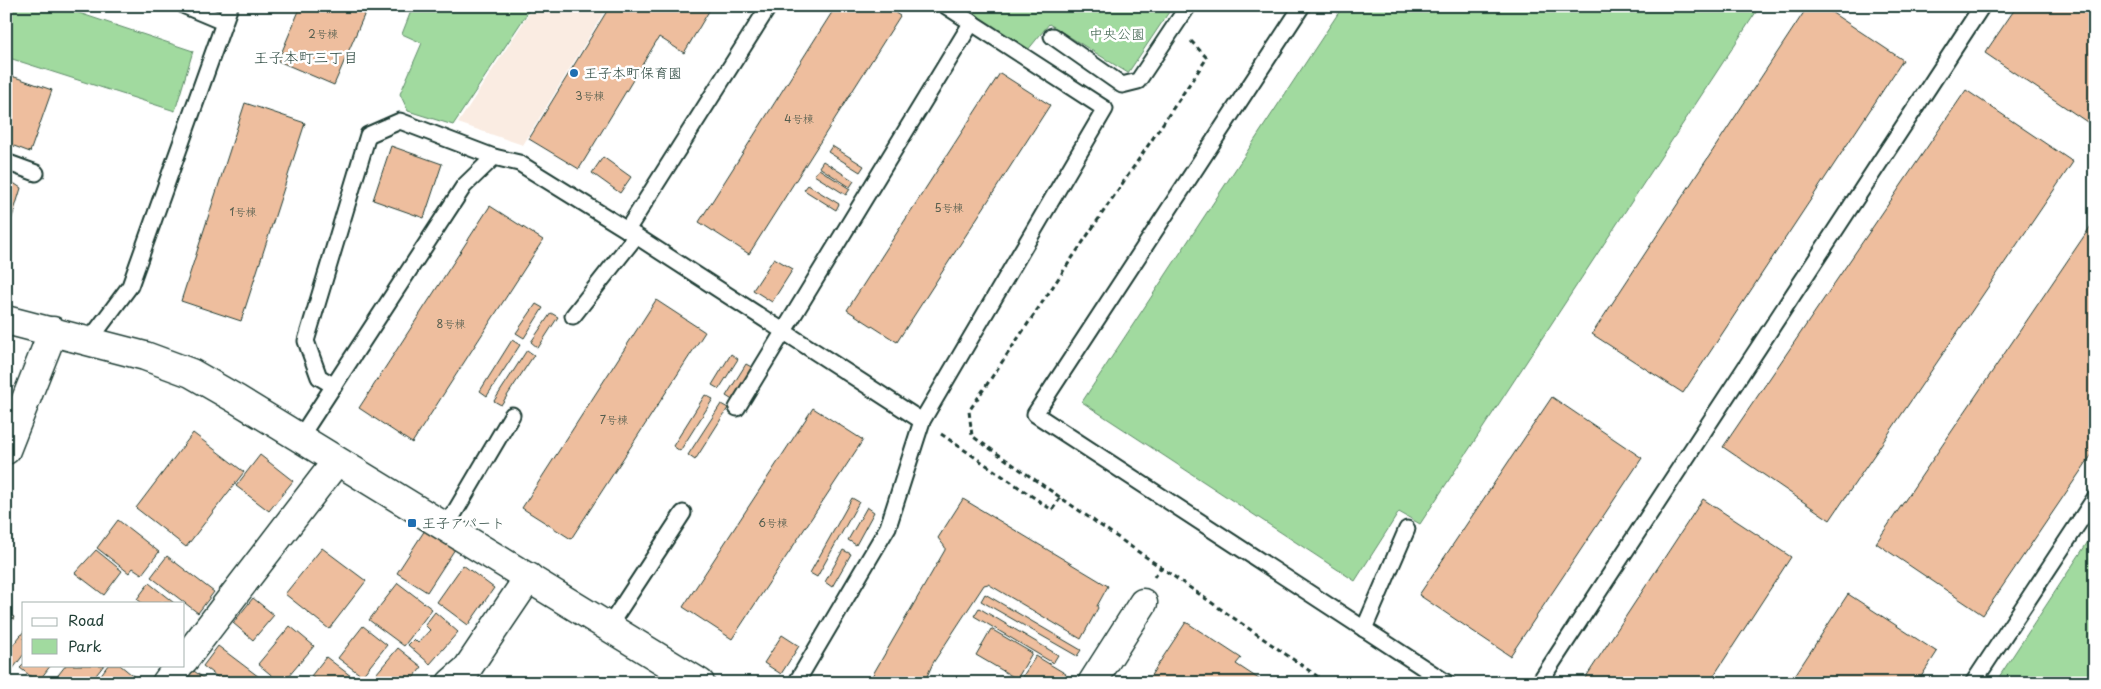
<svg xmlns="http://www.w3.org/2000/svg" width="2101" height="689" font-family="'Playpen Sans','Klee One',sans-serif">
<style>
.built{fill:#faece2}
.green{fill:#a1da9f;stroke:#608c6a}
.building{fill:#eebe9e;stroke:#1f3d34}
.lines{fill:none;stroke-linecap:round;stroke-linejoin:round}
.service-casing{stroke:#1f3d34;stroke-width:19}
.minor-casing{stroke:#1f3d34;stroke-width:31}
.path{stroke:#1f3d34;stroke-width:3;stroke-dasharray:5 4;stroke-linecap:butt}
.service{stroke:#fff;stroke-width:15}
.minor{stroke:#fff;stroke-width:28}
.poi-dot{fill:#1f6fb2;stroke:#fff;stroke-width:2}
.labels{text-anchor:middle;stroke-width:5;stroke-linejoin:round;paint-order:stroke}
.number-label{font-size:11px;fill:#535d4e}
.park-label{font-size:14px;fill:#40644f;stroke:#fff}
.poi-label{font-size:14px;fill:#1f3d34;stroke:#fff;text-anchor:start}
.neighbourhood-label{font-size:15px;fill:#1f3d34;stroke:#fff}
</style>
<rect width="100%" height="100%" fill="#fff"/>
<filter id="ink" filterUnits="userSpaceOnUse"><feTurbulence type="fractalNoise" baseFrequency=".02" numOctaves="2"/><feDisplacementMap in="SourceGraphic" scale="10" xChannelSelector="R" yChannelSelector="G"/><feConvolveMatrix kernelMatrix="1 2 1 2 8 2 1 2 1" color-interpolation-filters="sRGB"/></filter>
<g filter="url(#ink)">
<path class="built" d="M534,6H608L523,145L458,123Z"/>
<g class="green">
<path d="M6,6H58L193,51L175,111L6,57Z"/>
<path d="M413,6H532L453,125L408,111L400,94L422,43L402,34Z"/>
<path d="M958,6H1173L1128,73L1049,24L1027,51Z"/>
<path d="M1343,6H1760L1420,524L1399,512L1355,581L1082,402Z"/>
<path d="M2095,531V683H1995Z"/>
</g>
<g class="building">
<path d="M301,6H368L334,85L278,61Z"/>
<path d="M610,6H712L684,53L659,37L579,169L529,139Z"/>
<path d="M836,6H885L900,16L749,254L699,222Z"/>
<path d="M1808,6H1822L1903,60L1683,393L1592,334Z"/>
<path d="M2017,6H2095V123L2093,126L1985,53Z"/>
<path d="M1000,73L1050,105L897,342L847,310Z"/>
<path d="M6,74L52,90L30,152L6,143Z"/>
<path d="M1966,90L2073,162L1830,520L1723,447Z"/>
<path d="M245,103L305,123L241,321L181,301Z"/>
<path d="M391,146L442,164L424,218L373,200Z"/>
<path d="M832,146L864,166L860,172L828,152Z"/>
<path d="M603,157L631,177L620,193L592,173Z"/>
<path d="M823,161L854,181L850,187L819,167Z"/>
<path d="M819,169L850,189L846,195L814,175Z"/>
<path d="M6,178L21,188L11,221H6Z"/>
<path d="M808,185L839,204L836,210L804,190Z"/>
<path d="M490,206L543,240L412,443L359,408Z"/>
<path d="M2095,220V450L1983,615L1876,543Z"/>
<path d="M774,258L793,269L772,302L753,290Z"/>
<path d="M656,300L705,332L571,539L522,508Z"/>
<path d="M536,304L543,308L524,338L516,333Z"/>
<path d="M551,313L558,317L538,348L531,342Z"/>
<path d="M512,340L520,345L487,396L480,391Z"/>
<path d="M527,350L534,355L501,405L494,401Z"/>
<path d="M731,354L738,359L719,389L712,385Z"/>
<path d="M746,364L755,369L734,401L726,396Z"/>
<path d="M705,395L713,399L680,451L673,446Z"/>
<path d="M1552,397L1642,458L1510,656L1419,595Z"/>
<path d="M721,404L728,408L695,460L688,455Z"/>
<path d="M813,408L863,440L732,639L683,607Z"/>
<path d="M193,433L244,472L186,547L136,508Z"/>
<path d="M260,455L293,481L269,511L236,486Z"/>
<path d="M852,498L859,502L817,577L810,573Z"/>
<path d="M963,499L1108,586L1097,606L1098,608L1081,639L988,584L984,585L933,663L924,683H868L945,550V547L938,538Z"/>
<path d="M1703,499L1791,557L1709,683H1582Z"/>
<path d="M867,507L874,512L856,545L848,540Z"/>
<path d="M118,520L159,552L142,574L133,568L129,573L97,548Z"/>
<path d="M425,530L455,549L427,592L397,573Z"/>
<path d="M322,548L366,581L329,629L285,594Z"/>
<path d="M96,550L122,571L104,595L75,573Z"/>
<path d="M843,550L851,554L832,587L825,582Z"/>
<path d="M167,556L214,592L198,613L151,577Z"/>
<path d="M463,565L494,588L468,625L437,602Z"/>
<path d="M149,583L174,603H142L137,599Z"/>
<path d="M398,583L432,609L404,646L369,620Z"/>
<path d="M985,594L1081,650L1077,656L981,601Z"/>
<path d="M1848,594L1937,652L1917,683H1790Z"/>
<path d="M253,598L274,615L253,640L233,623Z"/>
<path d="M979,608L1058,655L1053,663L974,616Z"/>
<path d="M6,612L14,617L6,635Z"/>
<path d="M435,612L458,632L430,664L408,645L414,639L418,643L430,630L425,625Z"/>
<path d="M1186,622L1241,658L1236,664L1265,683H1146Z"/>
<path d="M290,626L314,646L283,683H281L258,664Z"/>
<path d="M363,626L387,645L362,676L338,658Z"/>
<path d="M991,629L1032,653L1017,679L976,655Z"/>
<path d="M24,631V654L12,670L6,665V654Z"/>
<path d="M782,635L799,646L781,674L764,663Z"/>
<path d="M218,646L267,683H225L203,666Z"/>
<path d="M398,648L422,667L409,683L398,681L397,683H387L376,674Z"/>
<path d="M1036,656L1066,674L1060,683H1034L1023,676Z"/>
<path d="M326,657L360,683H320L311,676Z"/>
<path d="M24,664V665H51L38,682L20,668Z"/>
<path d="M66,665H104L90,683H52Z"/>
<path d="M108,665H120L137,679V683H95Z"/>
<path d="M190,668L210,683H179Z"/>
</g>
<g class="lines">
<g class="service-casing">
<g id="service">
<path d="M185,6L223,22"/>
<path d="M1302,6L1035,414L1447,683"/>
<path d="M1052,36L1122,85L1138,81L1188,6"/>
<path d="M6,162L36,173"/>
<path d="M627,230L769,6"/>
<path d="M573,316L636,236"/>
<path d="M89,341L130,286L230,6"/>
<path d="M334,386L319,377L306,341L368,135L400,121L494,157"/>
<path d="M737,408L972,22"/>
<path d="M299,439L464,186L494,157L519,163L627,230L922,421"/>
<path d="M446,527L512,415"/>
<path d="M609,626L683,513"/>
<path d="M1364,629L1407,529"/>
<path d="M796,683L888,527L922,421L1105,109L946,6"/>
<path d="M1539,683L1982,6"/>
<path d="M1973,683L2095,498"/>
</g>
</g>
<g class="minor-casing">
<g id="minor">
<path d="M6,320L145,356L191,373L238,400L700,683"/>
<path d="M6,450L53,331"/>
<path d="M184,660L336,462"/>
<path d="M166,683L179,665"/>
<path d="M451,683L467,669L529,577"/>
<path d="M1092,683L1143,603"/>
</g>
</g>
<g class="path">
<path d="M1191,41L1207,58L969,411L972,436L1327,683"/>
<path d="M941,434L1052,510L1061,497"/>
<path d="M1154,577L1161,567"/>
</g>
<use href="#service" class="service"/>
<use href="#minor" class="minor"/>
</g>
</g>
<g class="poi-dot">
<circle cx="574" cy="73" r="5"/>
<rect x="407" y="518" width="10" height="10" rx="2.5"/>
</g>
<g class="labels">
<g class="number-label">
<text x="323" y="38">2号棟</text>
<text x="590" y="100">3号棟</text>
<text x="799" y="123">4号棟</text>
<text x="949" y="212">5号棟</text>
<text x="243" y="216">1号棟</text>
<text x="451" y="328">8号棟</text>
<text x="614" y="424">7号棟</text>
<text x="773" y="527">6号棟</text>
</g>
<g class="park-label">
<text x="1117" y="39">中央公園</text>
</g>
<g class="poi-label">
<text x="584" y="78">王子本町保育園</text>
<text x="422" y="528">王子アパート</text>
</g>
<g class="neighbourhood-label">
<text x="306" y="63">王子本町三丁目</text>
</g>
</g>
<rect width="2101" height="689" fill="none" stroke="#fff" stroke-width="25"/>
<rect x="12" y="12" width="2076" height="664" fill="none" stroke="#1f3d34" stroke-width="2" filter="url(#ink)"/>
<rect x="22" y="602" width="162" height="65" fill="#ffffff" stroke="#a5b1ae"/>
<rect x="32" y="618" width="25" height="8" fill="#ffffff" stroke="#a5b1ae"/>
<text x="68" y="626" font-size="15" fill="#1f3d34">Road</text>
<rect x="32" y="639" width="25" height="15" fill="#a1da9f" stroke="#a5b1ae"/>
<text x="68" y="652" font-size="15" fill="#1f3d34">Park</text>
</svg>
